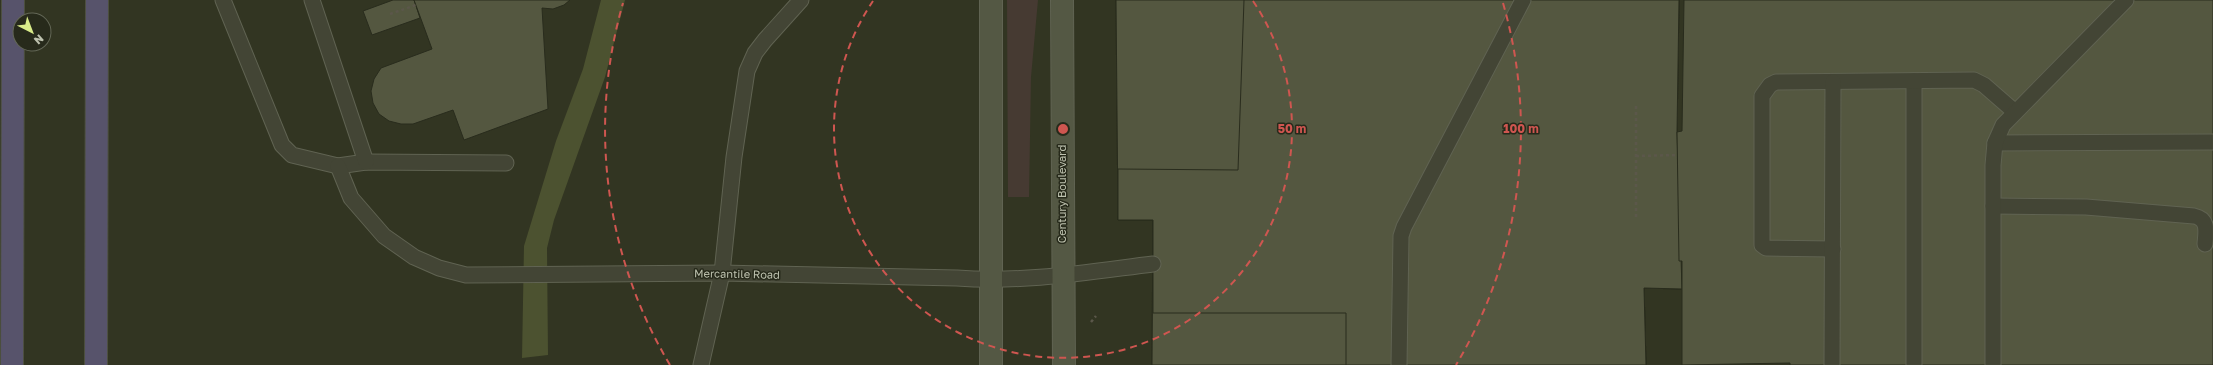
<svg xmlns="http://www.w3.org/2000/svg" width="2213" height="365" font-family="'Golos Text',sans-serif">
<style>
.green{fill:#463a32}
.water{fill:#4c5230}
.building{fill:#545740;stroke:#292c1d}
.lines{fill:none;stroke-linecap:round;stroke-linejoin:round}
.lane-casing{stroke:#606352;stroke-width:17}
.secondary-casing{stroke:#606352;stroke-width:24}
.highway-casing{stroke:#4d5040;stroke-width:24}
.path{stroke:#5b574a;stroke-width:2.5;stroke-dasharray:3 3;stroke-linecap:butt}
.lane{stroke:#434535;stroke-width:15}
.secondary{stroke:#545844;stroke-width:22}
.highway{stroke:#57536b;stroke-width:22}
.ring{fill:none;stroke:#cf5650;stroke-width:2;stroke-dasharray:7 5}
.labels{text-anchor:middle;stroke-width:3;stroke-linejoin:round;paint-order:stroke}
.street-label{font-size:11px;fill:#bec2af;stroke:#272a1b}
.centre{fill:#cf5650;stroke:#272a1b;stroke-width:2}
.ring-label{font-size:12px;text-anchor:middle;font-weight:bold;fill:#cf5650;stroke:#272a1b;stroke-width:3;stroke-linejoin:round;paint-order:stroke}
</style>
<rect width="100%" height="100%" fill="#323522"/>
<path class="green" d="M1007,0H1038L1031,77L1029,197H1008Z"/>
<path class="water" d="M601,0H625L605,77L554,220L547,248L548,355L522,358L524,246L556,141L583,69Z"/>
<g class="building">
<path d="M393,0H414L420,18L372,35L363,11Z"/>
<path d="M414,0H570L564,5L553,9L542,8L548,109L464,140L453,110L413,124H401L389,121L379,114L373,103L371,91L374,79L381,68L432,49Z"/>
<path d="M1116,0H1679L1677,132L1682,289L1644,288L1646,365H1152L1153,220H1118Z"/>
<path d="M1116,0H1679L1677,132L1682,289L1644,288L1646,365H1152L1153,220H1118Z"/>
<path d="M1244,0H1679L1677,132L1682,289L1644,288L1646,365H1346V313H1153V220H1118V169L1238,170Z"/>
<path d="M1684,0H2213V365H1790V363L1682,365V261H1679L1677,132L1682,131Z"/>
</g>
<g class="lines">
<g class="lane-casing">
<g id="lane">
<path d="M223,0L282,145L292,155L338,166L366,162L506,163"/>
<path d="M312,0L366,162"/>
<path d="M1914,81V365"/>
<path d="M1995,143L2213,142"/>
<path d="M338,166L351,198L384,236L414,257L439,268L466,275L722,273L957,278C1023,283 1088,272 1153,264"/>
<path d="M1993,206L2086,207L2194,216C2209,219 2206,232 2205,244"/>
<path d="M1833,249L1766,248L1762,245V96L1770,85L1776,82L1974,80L1984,85L2015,112"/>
<path d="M701,365L722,273L734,157L747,71L755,53L765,40L801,0"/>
<path d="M1399,365L1401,236L1404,227L1523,0"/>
<path d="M1832,365L1833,82"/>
<path d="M1993,365V165L1995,143L2003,125L2126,0"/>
</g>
</g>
<g class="secondary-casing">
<g id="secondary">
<path d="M991,0V365"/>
<path d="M1062,0L1064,365"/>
</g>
</g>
<g class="highway-casing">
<g id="highway">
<path d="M12,365L13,0"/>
<path d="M96,365L97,0"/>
</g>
</g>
<g class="path">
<path d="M390,14L416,5"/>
<path d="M1636,106V217"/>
<path d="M1636,156L1678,155"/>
<path d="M1091,322L1096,316"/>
</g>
<use href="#lane" class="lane"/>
<use href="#secondary" class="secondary"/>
<use href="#highway" class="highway"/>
</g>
<g class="ring">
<path d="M1253 1A229 229 0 1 1 873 1"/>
<path d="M670 365A458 458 0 0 1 623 3M1503 3A458 458 0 0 1 1456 365"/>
</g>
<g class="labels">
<g class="street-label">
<text transform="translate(1062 194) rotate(-90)" y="4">Century Boulevard</text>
<text transform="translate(737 274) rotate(1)" y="4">Mercantile Road</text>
</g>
</g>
<circle cx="1063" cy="129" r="6" class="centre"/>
<g class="ring-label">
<text x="1292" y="133">50 m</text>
<text x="1521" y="133">100 m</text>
</g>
<g transform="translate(32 32) rotate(138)"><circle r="19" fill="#272a1b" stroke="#636756"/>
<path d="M0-3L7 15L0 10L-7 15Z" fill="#d9ec8a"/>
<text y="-6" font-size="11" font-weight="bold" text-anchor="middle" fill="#bec2af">N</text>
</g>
</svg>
